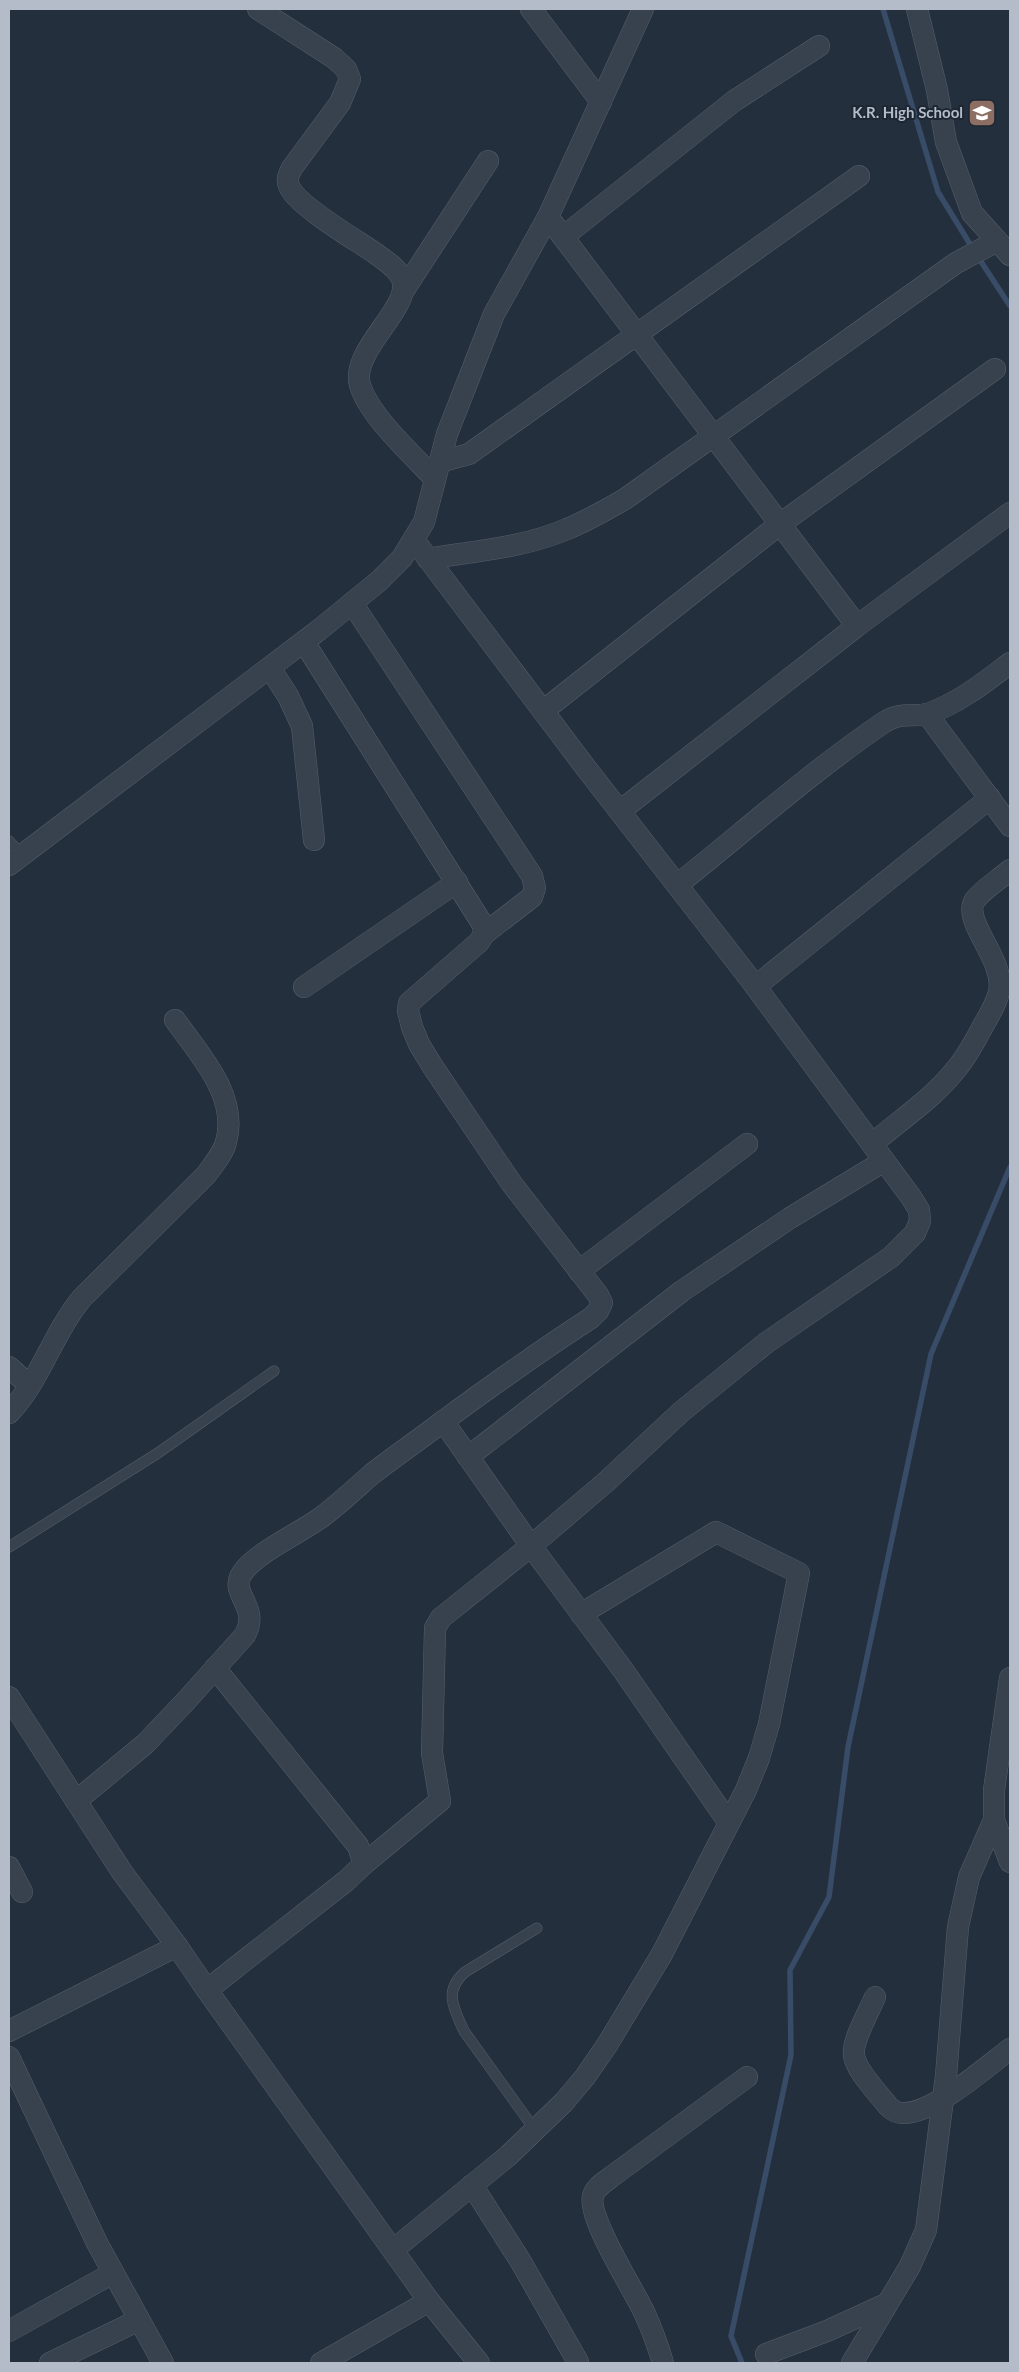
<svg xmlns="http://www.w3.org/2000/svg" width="1019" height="2372" font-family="Lato,sans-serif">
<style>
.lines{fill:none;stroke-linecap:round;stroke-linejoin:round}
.stream{stroke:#394c67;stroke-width:5.5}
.lane-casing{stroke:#565f6c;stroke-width:11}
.street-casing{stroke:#565f6c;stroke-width:22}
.lane{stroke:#38414e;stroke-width:10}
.street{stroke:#38414e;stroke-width:21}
.labels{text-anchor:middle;stroke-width:4;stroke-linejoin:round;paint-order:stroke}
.poi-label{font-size:15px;font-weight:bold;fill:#b4bcc9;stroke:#1d2633;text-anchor:end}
</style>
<rect width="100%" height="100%" fill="#242f3e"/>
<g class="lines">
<g class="stream">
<path d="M883,9L938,192L973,249"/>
<path d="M978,257L1010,306"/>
<path d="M742,2363L731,2336L791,2055L790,1970L829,1897L848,1747L931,1354L1010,1167"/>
</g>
<g class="lane-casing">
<g id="lane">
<path d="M9,841L22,855"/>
<path d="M9,1547L158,1453L274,1371"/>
<path d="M535,2130L464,2031C454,2009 443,1991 465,1972L537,1928"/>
</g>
</g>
<g class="street-casing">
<g id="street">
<path d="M258,9L334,58L346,69L350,79L340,103L292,168C289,174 286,179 289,186C296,205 356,240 375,253C384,260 397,267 402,279C413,307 350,350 360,385C369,416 413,455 435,479"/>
<path d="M531,9L601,102"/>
<path d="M917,9L937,90L946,142L972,213L1010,255"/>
<path d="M548,217L857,626"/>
<path d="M563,237L734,101L819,46"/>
<path d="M404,290L488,161"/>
<path d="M440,462L469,454L859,176"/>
<path d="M428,559C474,551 523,548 567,529C587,521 606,510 625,499L956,263L997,241"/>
<path d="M352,603L532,876L535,888L532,897L484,934"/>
<path d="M270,668L288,696L302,726L314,840"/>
<path d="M543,711L780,524L995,369"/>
<path d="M927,714L1010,826"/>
<path d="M620,811L857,626L1010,513"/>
<path d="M9,865L319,630L379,581L402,558L424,522L447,434L494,314L548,217L643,9"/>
<path d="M677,885C745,831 811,772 883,723C903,710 913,719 930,713C960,702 985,682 1010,663"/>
<path d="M756,986L990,798"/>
<path d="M304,987L457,882"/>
<path d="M872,1144C900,1120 934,1098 957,1068C968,1055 975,1041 983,1026C989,1016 996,1004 999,992C1006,960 961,921 975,900C983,889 1000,879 1010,870"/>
<path d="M579,1271L747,1144"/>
<path d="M9,1367L29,1385"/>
<path d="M9,1413C40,1381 53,1333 82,1298L206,1175C213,1165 223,1154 226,1142C239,1096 199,1054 175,1020"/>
<path d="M443,1421L531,1546L623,1670L729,1823"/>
<path d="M468,1457L682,1291L790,1218L884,1161"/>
<path d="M1010,1678L994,1790V1820L1010,1862"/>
<path d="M9,1697L122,1872L177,1946L207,1990L429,2301L479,2363"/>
<path d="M76,1801L145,1744L185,1702L245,1635C261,1605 227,1594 243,1572C257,1552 302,1532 323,1516C340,1503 356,1488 372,1474C395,1456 419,1440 442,1422C491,1386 540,1351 591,1318L598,1311L602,1303L598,1295L512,1184L433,1067L419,1044L412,1027L408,1011L409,1003L479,942L484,934L483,925L304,642"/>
<path d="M364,1864L440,1801L432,1753L435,1628L441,1618L531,1546L607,1481L681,1412L766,1343L891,1257L915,1233L920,1221L919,1210L911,1197L750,979L586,768L414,540"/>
<path d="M9,1867L22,1892"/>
<path d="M207,1990L346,1881L364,1864L358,1846L215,1668"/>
<path d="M875,1997C869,2012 852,2040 854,2055C855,2070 879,2094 888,2106C892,2110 896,2113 902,2113C932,2115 986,2067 1010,2049"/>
<path d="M9,2031L177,1946"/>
<path d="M9,2057L97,2243L163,2363"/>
<path d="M472,2185L521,2262L578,2362"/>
<path d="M393,2250L508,2156L564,2102L585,2077L607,2045L662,1954L746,1790L759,1758L769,1724L799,1573L716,1532L581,1614"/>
<path d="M9,2331L113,2273"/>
<path d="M766,2354L827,2331L886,2304"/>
<path d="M50,2363L139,2320"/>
<path d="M321,2363L429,2301"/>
<path d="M663,2363C658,2346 652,2329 644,2312C634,2290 587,2218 593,2196C595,2187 605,2182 611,2177L747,2077"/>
<path d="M852,2363L910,2266L926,2230L946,2076L958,1927L969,1877L994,1820"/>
</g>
</g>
<use href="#lane" class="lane"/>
<use href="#street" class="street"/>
</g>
<defs>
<g id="school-square" transform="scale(1.4375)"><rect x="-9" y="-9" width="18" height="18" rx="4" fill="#8d6e63" stroke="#1d2633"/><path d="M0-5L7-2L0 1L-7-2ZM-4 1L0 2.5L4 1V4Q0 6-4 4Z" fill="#fff"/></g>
</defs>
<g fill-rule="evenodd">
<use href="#school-square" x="982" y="113"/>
</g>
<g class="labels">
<g class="poi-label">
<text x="963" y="118">K.R. High School</text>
</g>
</g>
<rect width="1019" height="2372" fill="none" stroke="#b4bcc9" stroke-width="20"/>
</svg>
